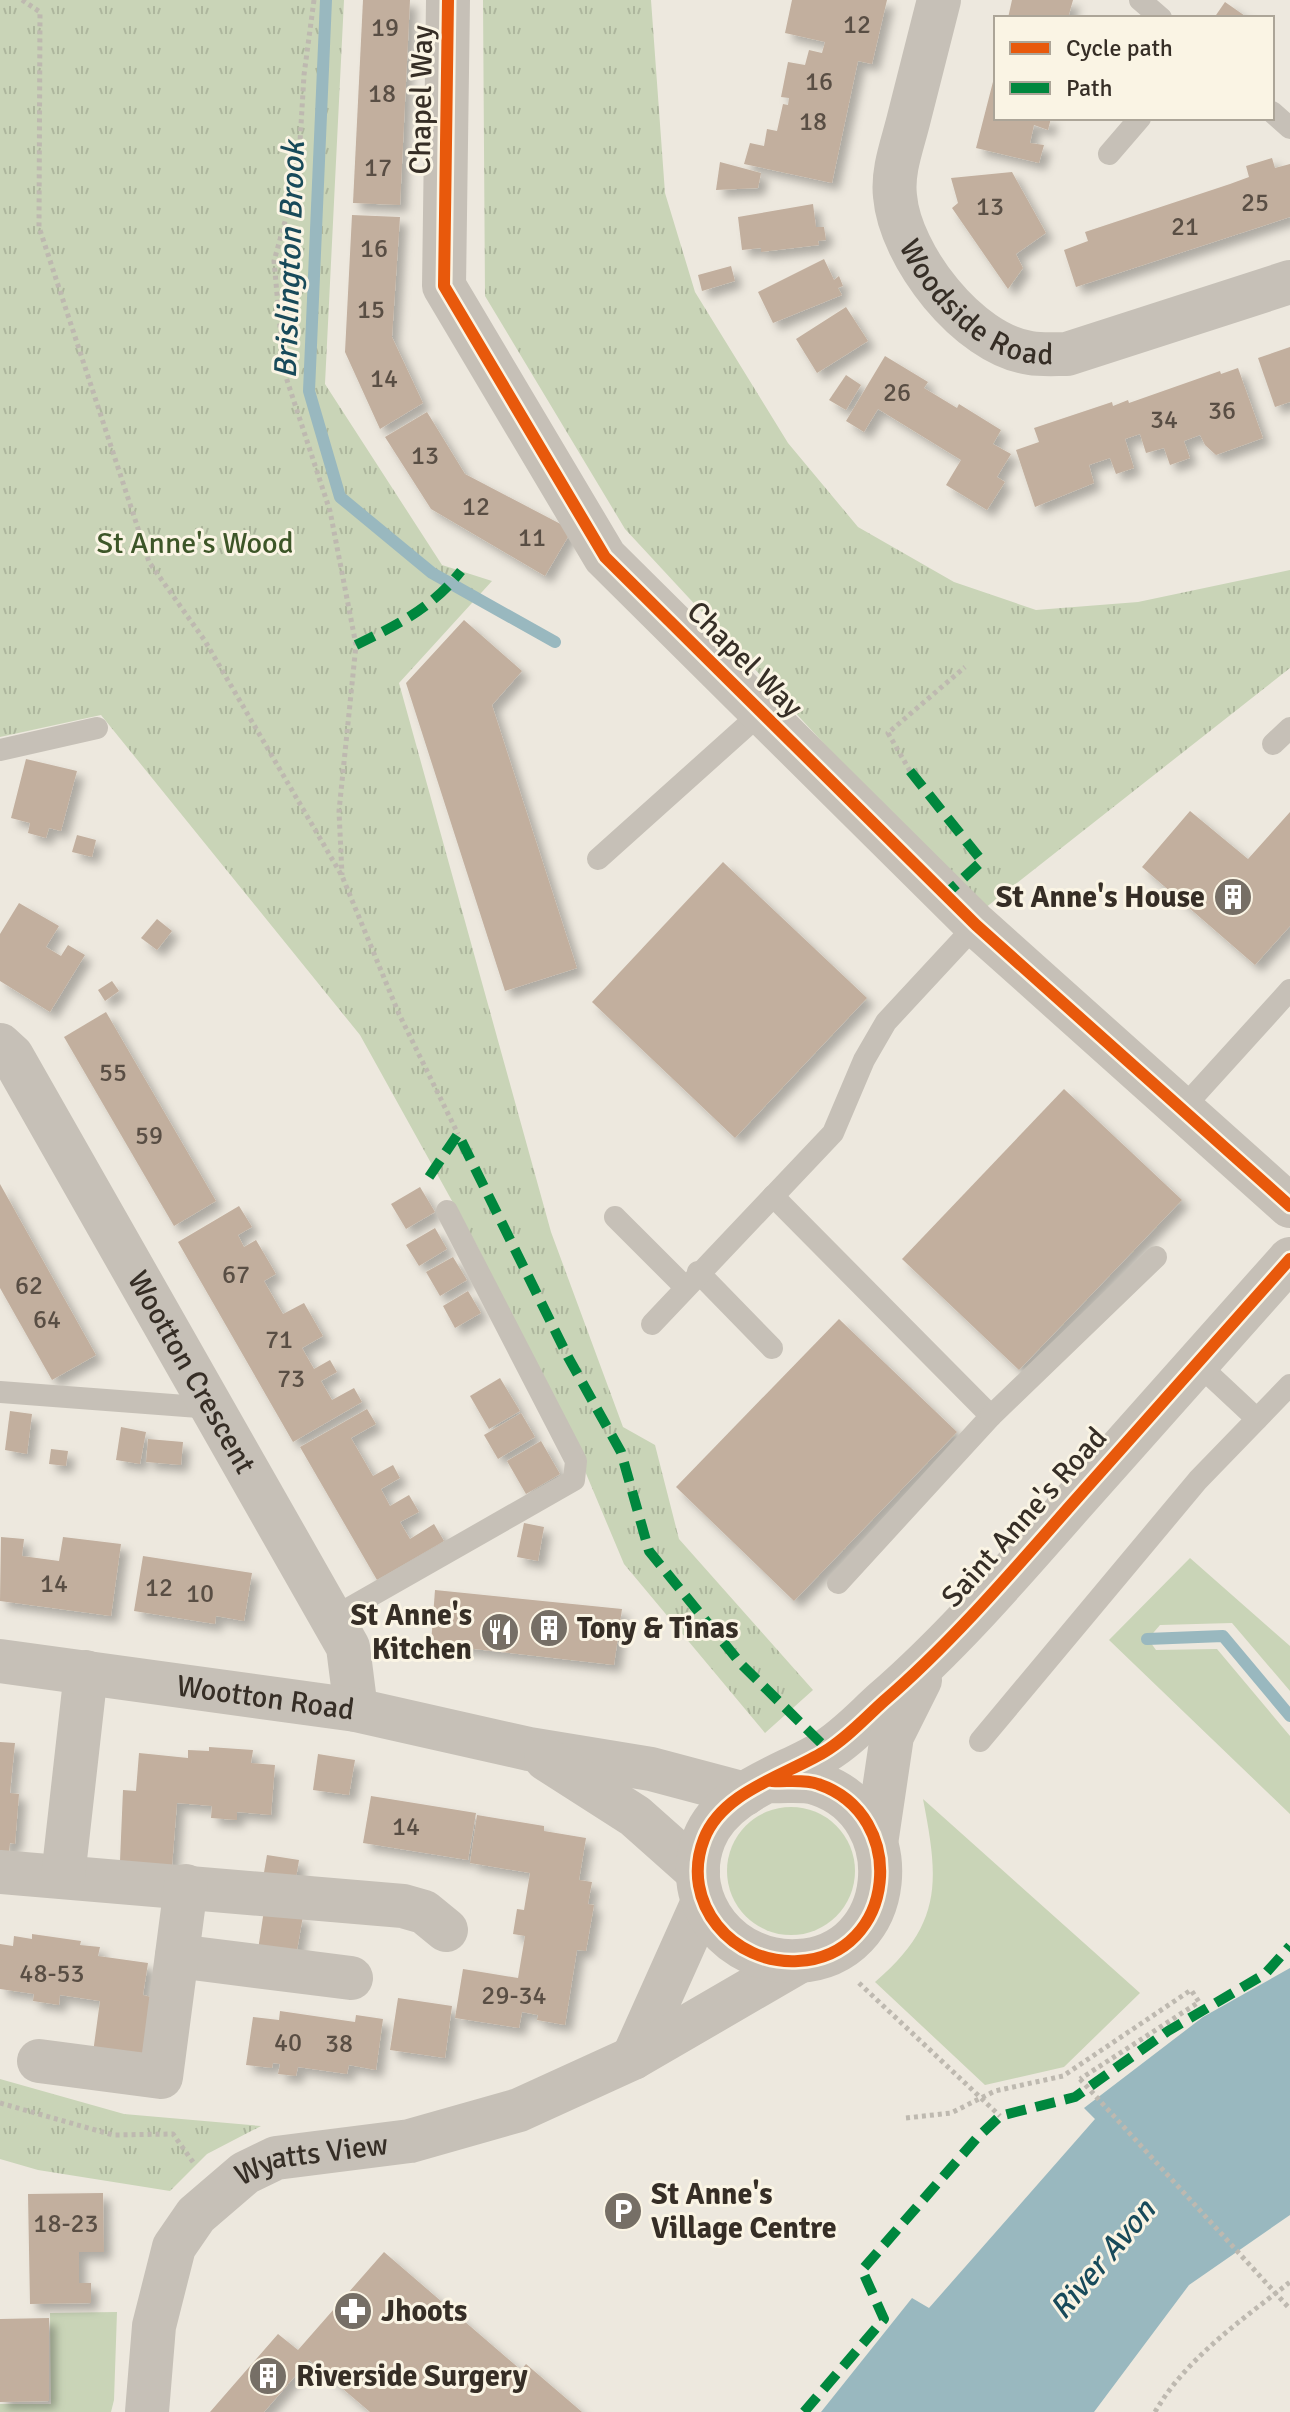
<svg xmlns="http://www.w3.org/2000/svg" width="1290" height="2412" font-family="Signika,sans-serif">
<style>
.grass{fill:#c9d4b7}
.park{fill:url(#park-tufts)}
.water{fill:#99b8bf}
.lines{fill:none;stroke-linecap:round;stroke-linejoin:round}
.stream{stroke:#99b8bf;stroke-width:12}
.building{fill:#c2af9e;filter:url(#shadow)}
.path{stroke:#beb9b0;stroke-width:5;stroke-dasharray:4 4;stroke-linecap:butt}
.service{stroke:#c6c0b7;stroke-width:22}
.minor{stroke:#c6c0b7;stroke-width:44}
.tertiary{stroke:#c6c0b7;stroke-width:44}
.path-bridge{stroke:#beb9b0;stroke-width:5;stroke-dasharray:4 4;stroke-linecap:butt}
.quiet{stroke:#00873e;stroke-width:10;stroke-dasharray:20 10;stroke-linecap:butt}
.cycleway-casing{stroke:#faf4e4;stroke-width:17}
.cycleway{stroke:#e8590c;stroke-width:12}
.labels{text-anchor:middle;stroke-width:6;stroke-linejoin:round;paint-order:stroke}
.number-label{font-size:26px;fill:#594e44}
.street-label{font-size:30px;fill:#362e26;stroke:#faf4e4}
.park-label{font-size:30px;fill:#3d5628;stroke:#faf4e4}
.poi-label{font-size:30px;font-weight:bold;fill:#362e26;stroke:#faf4e4;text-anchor:start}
.water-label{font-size:32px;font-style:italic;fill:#184a5a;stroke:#faf4e4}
</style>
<defs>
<pattern id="park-tufts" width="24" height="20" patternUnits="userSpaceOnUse" patternTransform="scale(2)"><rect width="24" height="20" fill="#c9d4b7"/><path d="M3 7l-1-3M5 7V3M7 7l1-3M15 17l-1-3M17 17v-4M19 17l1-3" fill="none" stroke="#adb69d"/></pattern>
<filter id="shadow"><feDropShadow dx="7" dy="7" stdDeviation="4" flood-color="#0004"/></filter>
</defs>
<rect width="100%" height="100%" fill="#ede8de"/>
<g class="grass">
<path d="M1190,1558L1290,1646V1691L1232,1623L1160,1625L1148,1639L1156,1650L1217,1649L1290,1736V1814L1109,1640Z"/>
<path d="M923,1799L1140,1993L1064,2067L985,2085L875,1982C943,1924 939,1881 923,1799Z"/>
<circle cx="791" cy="1871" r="64"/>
<path d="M117,2312L114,2400L111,2412H0V2404H51L50,2313Z"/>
</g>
<g class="park">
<path d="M0,0H344L325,384L442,565L492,581L399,683L551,1232L623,1427L655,1445L679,1539L813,1690L765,1733L624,1564L582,1464L477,1246L360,1035L101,715L0,737Z"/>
<path d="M483,0H651L665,193L695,292L788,443L858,527L954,582L1036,610L1138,602L1290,570V668L980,912L625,529L485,296Z"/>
<path d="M0,2079L124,2114L261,2126L207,2154L170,2191L38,2170L0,2159Z"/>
</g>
<path class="water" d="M1290,1968V2215L1189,2285L1094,2412H821L912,2298L929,2308L1095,2119L1084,2108L1203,2017Z"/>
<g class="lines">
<g class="stream">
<path d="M326,0L309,391L340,497L432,573L555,642"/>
<path d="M1147,1639L1223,1636L1290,1716"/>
</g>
</g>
<g class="building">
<path d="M363,0H410L400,205L353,203Z"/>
<path d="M792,0H887L872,64L858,61L832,183L744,164L750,143L764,146L767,129L777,131L783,104L788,105L789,98L781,97L788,62L805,65L809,50L822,53L825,42L785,33Z"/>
<path d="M1012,0H1073L1068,18H1008Z"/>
<path d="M1225,2L1248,18H1214Z"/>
<path d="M995,74L996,118H1051L1048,130L1034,125L1030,143L1044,145L1039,163L976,148Z"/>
<path d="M1272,158L1275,168L1290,164V217L1076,287L1064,250L1088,241L1085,232L1230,184L1249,177L1246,166Z"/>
<path d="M720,162L761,173L758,188L716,190Z"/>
<path d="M1012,172L1046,233L1016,254L1023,268L1008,289L952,208L958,203L951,178Z"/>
<path d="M813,204L816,227H824L826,240L818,241L819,245L761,252V248L742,250L738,217Z"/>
<path d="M352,215L400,217L392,337L423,403L380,429L345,352Z"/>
<path d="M824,259L834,280L839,276L843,286L838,288L842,295L773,323L758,292Z"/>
<path d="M731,266L735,281L702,291L698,275Z"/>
<path d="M846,307L868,341L817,373L796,339Z"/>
<path d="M1290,347V402L1275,407L1258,358Z"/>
<path d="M885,356L928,382L924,388L957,408L959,404L1001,430L993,444L1011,454L997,477L1005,482L987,510L946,485L961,460L878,409L864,432L846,421Z"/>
<path d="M1238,368L1263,438L1216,455L1205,445L1200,435L1184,441L1190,458L1170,465L1164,448L1146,453L1140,434L1125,439L1134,468L1116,474L1110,458L1089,465L1094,483L1035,507L1016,450L1039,442L1034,428L1112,402L1113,406L1128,400L1129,403L1220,371L1221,374Z"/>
<path d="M846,375L861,385L846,410L829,400Z"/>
<path d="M427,412L465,474L572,530L545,576L431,509L385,437Z"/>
<path d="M464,620L522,671L492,705L577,968L505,991L406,683Z"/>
<path d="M26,759L77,771L61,831L49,828L46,838L28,833L30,823L11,818Z"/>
<path d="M1190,811L1248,859L1290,812V926L1255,965L1142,867Z"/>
<path d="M77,835L96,840L92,857L72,852Z"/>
<path d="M723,862L867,998L735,1138L592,1002Z"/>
<path d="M19,903L59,926L46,947L61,956L68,945L85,955L50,1012L0,981V934Z"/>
<path d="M157,919L172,931L157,950L141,938Z"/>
<path d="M112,981L119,991L105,1001L98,990Z"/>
<path d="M106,1012L216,1201L174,1226L64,1037Z"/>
<path d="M1064,1089L1182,1200L1019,1370L902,1259Z"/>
<path d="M0,1184L96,1355L52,1380L0,1288Z"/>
<path d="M420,1187L435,1212L406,1229L391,1204Z"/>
<path d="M239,1206L252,1227L238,1235L244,1247L256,1240L276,1274L264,1281L283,1314L304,1303L323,1336L302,1348L314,1369L330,1360L337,1372L321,1381L332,1400L354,1388L362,1402L293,1442L178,1242Z"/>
<path d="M435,1228L447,1249L419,1266L406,1245Z"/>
<path d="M453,1257L467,1280L440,1296L426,1272Z"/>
<path d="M468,1291L481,1313L455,1328L443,1306Z"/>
<path d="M839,1319L957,1432L794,1601L676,1487Z"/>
<path d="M500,1378L520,1411L489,1429L470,1396Z"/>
<path d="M367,1409L376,1424L351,1438L373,1476L393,1465L400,1478L381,1489L390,1506L409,1495L419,1512L400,1522L410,1539L434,1524L444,1541L377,1580L300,1447Z"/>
<path d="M10,1411L32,1414L27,1454L5,1450Z"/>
<path d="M521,1413L535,1437L498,1459L484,1435Z"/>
<path d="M121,1427L146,1432L140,1464L116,1460Z"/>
<path d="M148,1439L183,1442L181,1465L146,1462Z"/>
<path d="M541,1441L560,1474L526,1494L507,1461Z"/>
<path d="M51,1449L68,1451L66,1466L49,1464Z"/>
<path d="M524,1523L544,1527L538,1561L517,1557Z"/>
<path d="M1,1537L24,1539L22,1556L59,1561L63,1537L121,1544L111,1616L0,1601Z"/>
<path d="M143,1556L252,1573L244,1621L216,1616L215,1624L134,1611Z"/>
<path d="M435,1590L622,1609L614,1665L431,1644Z"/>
<path d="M0,1742L15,1743L10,1793L19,1794L15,1844L10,1843L9,1852L0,1851Z"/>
<path d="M209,1747L253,1750L251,1763L275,1765L271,1815L237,1812V1820L211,1818L212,1806L177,1803L172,1866L120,1861L123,1790L136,1791L139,1753L188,1758V1750L209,1751Z"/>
<path d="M318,1754L355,1760L349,1795L313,1790Z"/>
<path d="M371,1796L476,1813L468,1860L363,1843Z"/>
<path d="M477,1815L544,1826V1831L586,1838L579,1880L592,1882L588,1904L594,1905L586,1951L577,1950L565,2025L537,2020L538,2015L522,2012L519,2028L455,2018L463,1969L518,1978L525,1936L513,1934L517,1909L524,1910L530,1873L470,1863Z"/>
<path d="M267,1855L299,1860L294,1890L262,1884Z"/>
<path d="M264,1910L303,1916L296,1956L258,1950Z"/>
<path d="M32,1934L81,1941L80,1945L100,1947L98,1956L148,1963L143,1995L151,1997L141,2066L92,2060L100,2001L60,1995L59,2005L33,2001L34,1994L0,1989V1944L13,1946L14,1936L32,1939Z"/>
<path d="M398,1998L452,2006L445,2058L390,2050Z"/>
<path d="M280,2011L355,2022L356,2015L383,2019L376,2070L349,2065L347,2074L298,2067L296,2076L278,2074L280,2064L273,2063L272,2068L246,2065L253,2017L279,2020Z"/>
<path d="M103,2193L104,2252H79V2283H91V2303L30,2304L28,2194Z"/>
<path d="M384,2252L521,2370L526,2364L582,2412H370L309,2360L264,2412H210L278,2334L298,2350Z"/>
<path d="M49,2318V2401L0,2402V2319Z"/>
</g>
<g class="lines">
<g class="path">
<path d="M22,0L40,12L39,227L149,562L205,641L342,876L399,1014L458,1134"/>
<path d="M314,0L304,75L298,175L274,261L284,371L330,511L356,645L339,811L342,875"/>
<path d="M910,771L888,733L965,667"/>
<path d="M859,1983L1000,2116"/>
<path d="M0,2103L113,2135L173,2134L193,2162"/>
<path d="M906,2118L951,2113L995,2091L1063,2076L1191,1990L1199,2002L1080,2079"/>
<path d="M1155,2412C1186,2358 1242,2320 1290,2282"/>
</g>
<g class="service">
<path d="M1140,0L1161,18"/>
<path d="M1272,112L1290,128"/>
<path d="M1109,154L1140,118"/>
<path d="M1273,744L1290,728"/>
<path d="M0,750L97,728"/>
<path d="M598,859L762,712"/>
<path d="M1182,1109L1290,990"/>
<path d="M773,1196L991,1416L838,1583"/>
<path d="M615,1217L685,1287"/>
<path d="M698,1272L772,1348"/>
<path d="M652,1324L833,1133L864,1060L886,1022L976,925"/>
<path d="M1197,1363L1257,1419"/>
<path d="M0,1392L212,1408"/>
<path d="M991,1416L1156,1257"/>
<path d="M332,1618L574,1480L576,1461L447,1211"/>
<path d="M980,1741L1198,1480L1290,1385"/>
</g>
<g class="minor">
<path d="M448,0L444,286L605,557L976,925L1290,1206"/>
<path id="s1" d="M939,0C929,39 919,79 909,118C903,143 892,170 895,196C900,256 968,344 1030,353C1042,355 1055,354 1067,354L1290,282"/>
<path id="s2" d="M0,1045L12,1056L348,1647L356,1710"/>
<path d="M0,1872L403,1906L424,1912L446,1930"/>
<path d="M63,1877L86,1672"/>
<path d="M177,1956L351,1978"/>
<path d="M633,2058L702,1904"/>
<path d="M39,2061L161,2077L186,1886"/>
<path id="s3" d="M147,2412L154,2326L174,2247L196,2215L245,2173L276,2158L410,2141L519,2110L633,2058L800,1961"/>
</g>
<g class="tertiary">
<path id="s4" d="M0,1661L356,1710L529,1749L651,1769L745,1794"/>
<path d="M546,1759L635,1816L698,1872"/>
<path d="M772,1781C786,1782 805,1779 818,1784C910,1815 897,1956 798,1961C733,1965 679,1903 704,1839C722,1792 784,1776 824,1752C846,1739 865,1718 884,1701C952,1642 1011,1573 1071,1505C1144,1423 1217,1341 1290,1259"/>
<path d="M877,1837L892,1736L920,1680"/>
</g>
<path class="path-bridge" d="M1080,2079L1290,2309"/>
<g class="quiet">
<path d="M356,645C397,625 432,608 461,571"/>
<path d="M910,771L982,861L946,894"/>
<path d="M429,1177L458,1134L568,1357L621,1452L649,1551L742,1665L828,1750"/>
<path d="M804,2412L884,2319L862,2270L976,2139L1000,2116L1075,2097L1168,2031L1265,1974L1290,1946"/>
</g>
<g class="cycleway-casing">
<g id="cycleway">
<path d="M448,0L444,286L605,557L976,925L1290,1206"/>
<path d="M772,1781C786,1782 805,1779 818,1784C910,1815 897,1956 798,1961C733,1965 679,1903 704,1839C722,1792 784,1776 824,1752C846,1739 865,1718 884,1701C952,1642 1011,1573 1071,1505C1144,1423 1217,1341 1290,1259"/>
</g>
</g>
<use href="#cycleway" class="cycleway"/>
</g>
<defs>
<g id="building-disc" transform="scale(2)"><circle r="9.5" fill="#766f66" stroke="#faf4e4"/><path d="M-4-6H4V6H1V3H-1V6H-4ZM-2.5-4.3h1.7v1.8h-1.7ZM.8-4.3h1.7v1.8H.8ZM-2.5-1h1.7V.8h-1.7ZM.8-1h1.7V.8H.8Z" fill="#fff"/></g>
<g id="restaurant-disc" transform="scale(2)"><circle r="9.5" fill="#766f66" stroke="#faf4e4"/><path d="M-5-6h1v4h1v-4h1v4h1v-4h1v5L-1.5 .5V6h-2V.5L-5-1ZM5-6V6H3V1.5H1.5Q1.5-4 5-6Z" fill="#fff"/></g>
<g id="parking-disc" transform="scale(2)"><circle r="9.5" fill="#766f66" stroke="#faf4e4"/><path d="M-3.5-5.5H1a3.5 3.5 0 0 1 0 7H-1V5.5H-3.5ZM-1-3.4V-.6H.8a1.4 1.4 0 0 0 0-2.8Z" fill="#fff"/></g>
<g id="pharmacy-disc" transform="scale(2)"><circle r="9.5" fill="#766f66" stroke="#faf4e4"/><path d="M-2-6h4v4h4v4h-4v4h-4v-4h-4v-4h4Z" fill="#fff"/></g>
</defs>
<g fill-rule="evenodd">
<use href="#building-disc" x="1233" y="897"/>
<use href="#building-disc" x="549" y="1628"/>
<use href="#restaurant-disc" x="500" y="1632"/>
<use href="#parking-disc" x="623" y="2211"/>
<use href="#pharmacy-disc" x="353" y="2311"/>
<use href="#building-disc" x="268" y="2376"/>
</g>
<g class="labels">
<g class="number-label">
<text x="857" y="33">12</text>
<text x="385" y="36">19</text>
<text x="819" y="90">16</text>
<text x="382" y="102">18</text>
<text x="813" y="130">18</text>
<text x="378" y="176">17</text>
<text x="1255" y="211">25</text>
<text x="990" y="215">13</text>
<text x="1185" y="235">21</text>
<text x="374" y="257">16</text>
<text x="371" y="318">15</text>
<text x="384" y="387">14</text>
<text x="897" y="401">26</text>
<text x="1222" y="419">36</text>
<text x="1164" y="428">34</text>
<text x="425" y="464">13</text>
<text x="476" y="515">12</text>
<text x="532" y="546">11</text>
<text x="113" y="1081">55</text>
<text x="149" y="1144">59</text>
<text x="236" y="1283">67</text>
<text x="29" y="1294">62</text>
<text x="47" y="1328">64</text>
<text x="279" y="1348">71</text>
<text x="291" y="1387">73</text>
<text x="54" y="1592">14</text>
<text x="159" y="1596">12</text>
<text x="200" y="1602">10</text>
<text x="406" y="1835">14</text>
<text x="52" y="1982">48-53</text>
<text x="514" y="2004">29-34</text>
<text x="288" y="2051">40</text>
<text x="339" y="2052">38</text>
<text x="66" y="2232">18-23</text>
</g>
<g class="street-label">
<text transform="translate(421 100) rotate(-89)" y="10">Chapel Way</text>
<text dy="10" stroke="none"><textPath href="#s1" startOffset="346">Woodside Road</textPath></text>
<text transform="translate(745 659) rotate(45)" y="10">Chapel Way</text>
<text dy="10" stroke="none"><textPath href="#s2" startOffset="380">Wootton Crescent</textPath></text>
<text transform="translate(1024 1517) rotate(-48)" y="10">Saint Anne's Road</text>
<text dy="10" stroke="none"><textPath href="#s4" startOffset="268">Wootton Road</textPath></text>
<text dy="10" stroke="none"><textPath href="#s3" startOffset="340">Wyatts View</textPath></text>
</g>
<g class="park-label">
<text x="195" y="553">St Anne's Wood</text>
</g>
<g class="poi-label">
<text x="1205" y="907" text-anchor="end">St Anne's House</text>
<text x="472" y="1625" text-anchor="end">St Anne's<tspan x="472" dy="34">Kitchen</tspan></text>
<text x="577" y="1638">Tony &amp; Tinas</text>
<text x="651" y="2204">St Anne's<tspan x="651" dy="34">Village Centre</tspan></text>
<text x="381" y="2321">Jhoots</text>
<text x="296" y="2386">Riverside Surgery</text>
</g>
<g class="water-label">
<text transform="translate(289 260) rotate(-88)" y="11">Brislington Brook</text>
<text transform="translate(1102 2259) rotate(-50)" y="11">River Avon</text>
</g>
</g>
<rect x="994" y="16" width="280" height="104" fill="#faf4e4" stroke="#aca598" stroke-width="2"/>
<rect x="1010" y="42" width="40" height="12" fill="#e8590c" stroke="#aca598" stroke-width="2"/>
<text x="1066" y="56" font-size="24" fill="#362e26">Cycle path</text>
<rect x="1010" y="82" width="40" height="12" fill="#00873e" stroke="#aca598" stroke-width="2"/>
<text x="1066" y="96" font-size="24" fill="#362e26">Path</text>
</svg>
